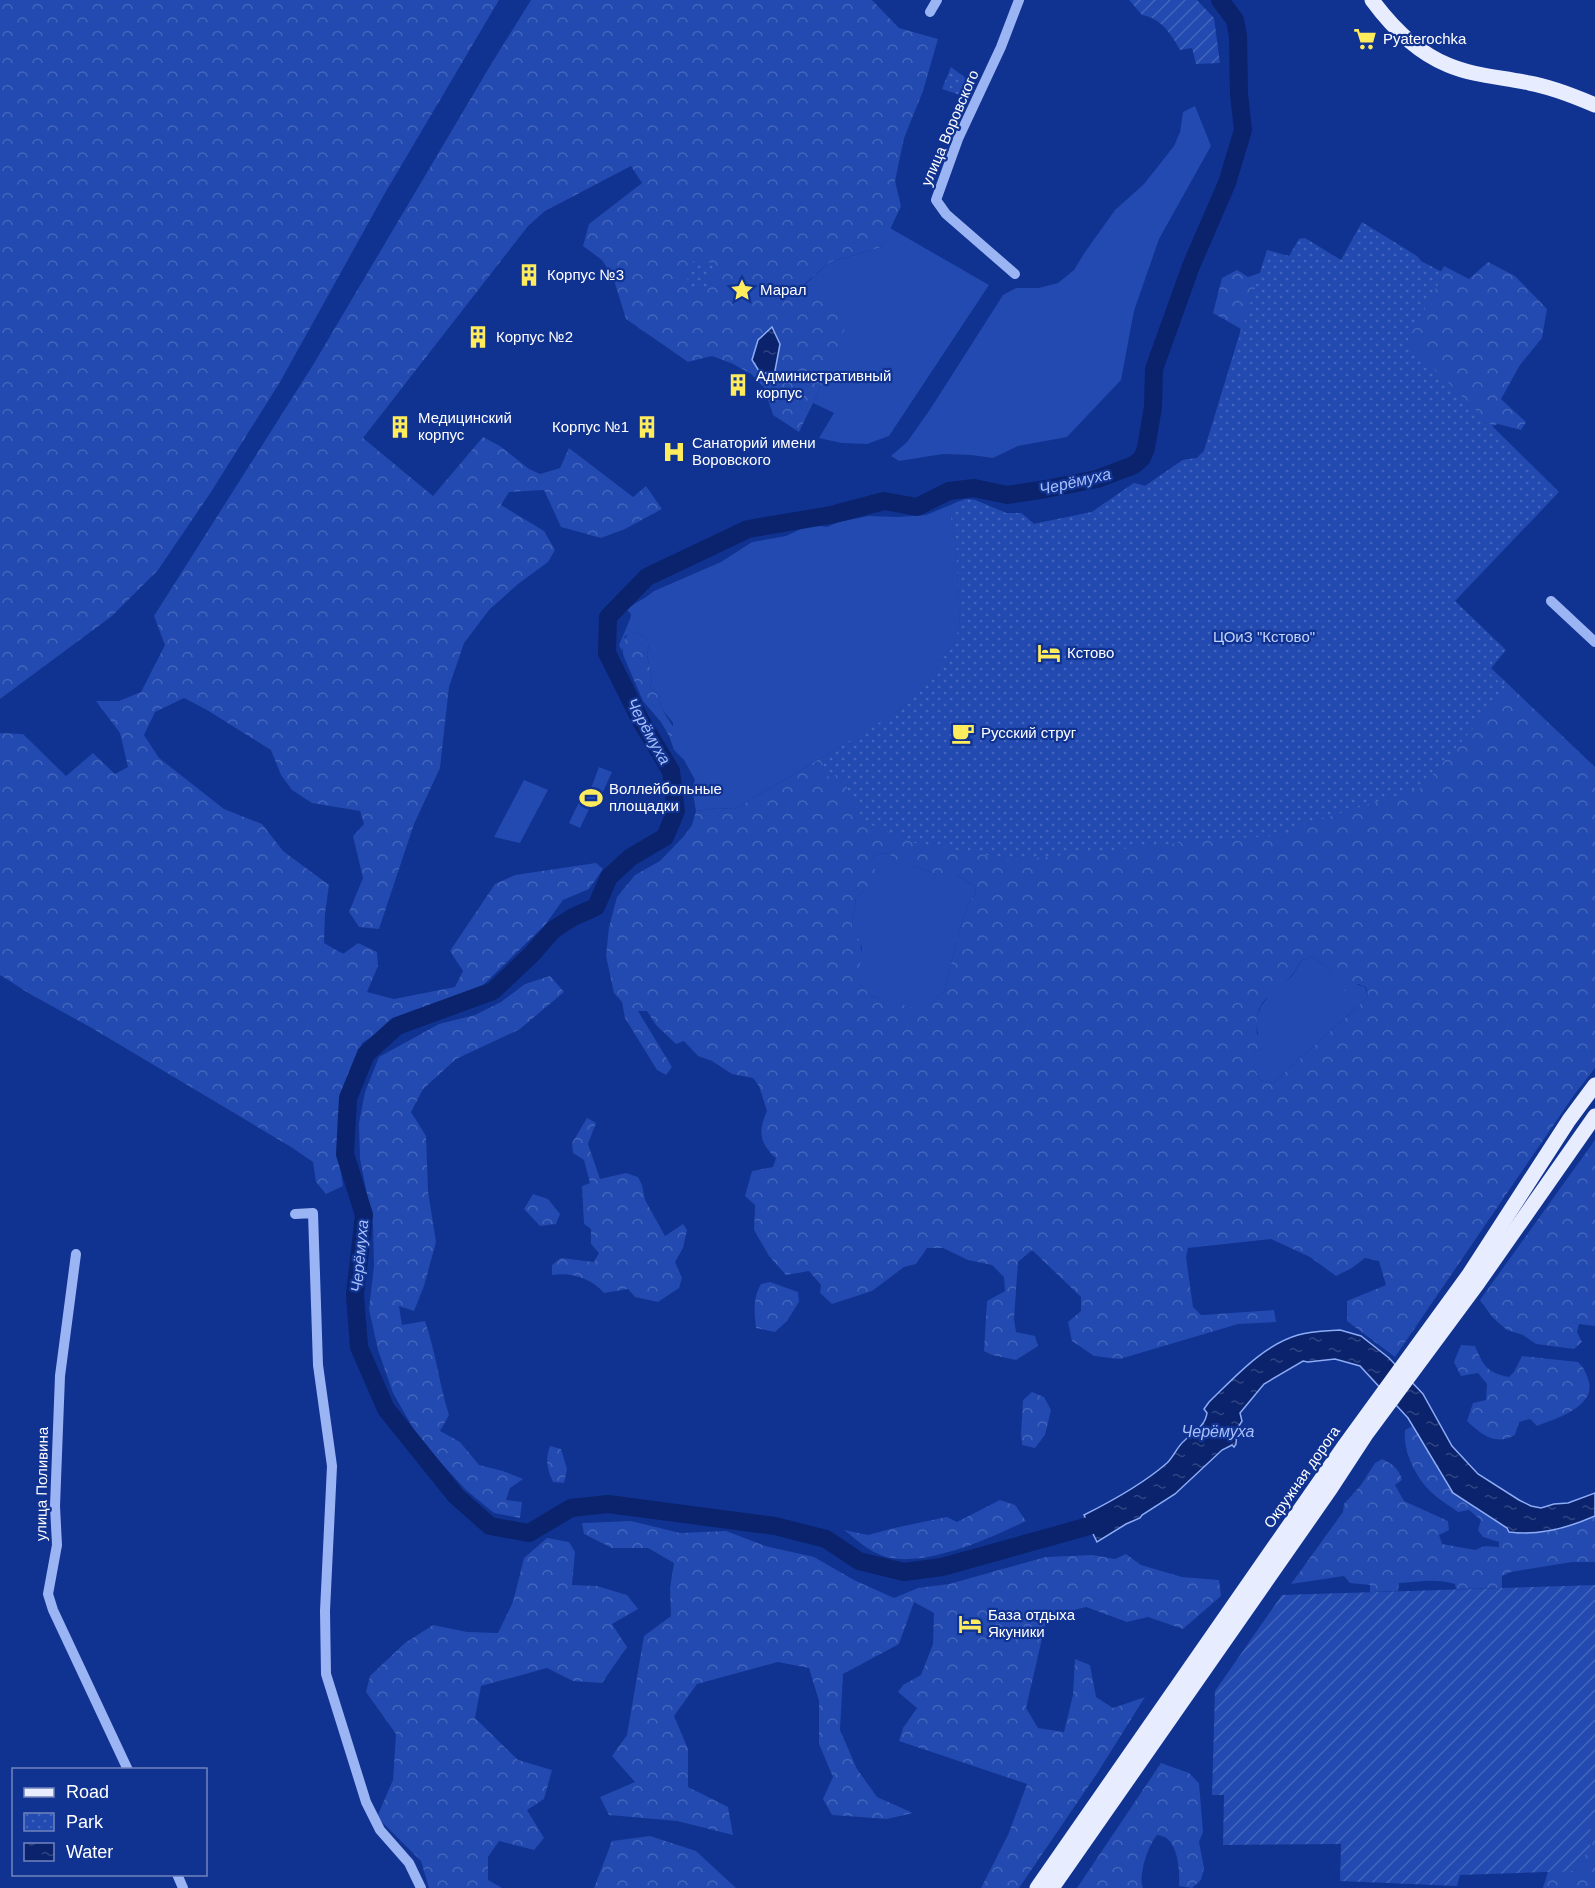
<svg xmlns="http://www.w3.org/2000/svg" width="1595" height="1888" font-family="Arial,sans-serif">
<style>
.grass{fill:#224ab0}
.forest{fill:url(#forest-crowns);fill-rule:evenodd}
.park{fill:url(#park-dots)}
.garden{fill:url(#garden-furrows)}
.water{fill:url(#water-ripples);stroke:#8dacf6;stroke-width:1.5}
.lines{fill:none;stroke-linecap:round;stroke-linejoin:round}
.river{stroke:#0a236c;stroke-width:18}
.minor{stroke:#9bb4f3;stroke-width:10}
.major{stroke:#e7ecff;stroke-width:15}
.labels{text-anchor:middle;stroke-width:4.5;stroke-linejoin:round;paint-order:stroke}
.poi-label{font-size:15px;fill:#fff;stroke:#103291;text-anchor:start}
.street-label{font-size:15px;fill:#fff;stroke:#103291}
.park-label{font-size:15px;fill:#c3d3fd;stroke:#103291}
.water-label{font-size:16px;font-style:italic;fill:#a7bffa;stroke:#103291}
</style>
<defs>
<pattern id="forest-crowns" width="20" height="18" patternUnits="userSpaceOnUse" patternTransform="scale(1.5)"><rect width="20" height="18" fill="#224ab0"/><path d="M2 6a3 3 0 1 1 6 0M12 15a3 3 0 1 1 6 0" fill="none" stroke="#4365bc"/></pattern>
<pattern id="park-dots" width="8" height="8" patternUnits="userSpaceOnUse" patternTransform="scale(1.5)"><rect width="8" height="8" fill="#224ab0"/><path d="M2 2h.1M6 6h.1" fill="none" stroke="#4365bc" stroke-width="1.8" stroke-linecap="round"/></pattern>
<pattern id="garden-furrows" width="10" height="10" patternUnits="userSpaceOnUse" patternTransform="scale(1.5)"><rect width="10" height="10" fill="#224ab0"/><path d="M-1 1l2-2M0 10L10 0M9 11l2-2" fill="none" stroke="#4365bc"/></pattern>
<pattern id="water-ripples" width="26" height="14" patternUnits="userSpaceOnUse" patternTransform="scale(1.5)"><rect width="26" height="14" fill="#0a236c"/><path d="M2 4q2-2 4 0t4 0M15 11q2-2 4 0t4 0" fill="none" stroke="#2f4482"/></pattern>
</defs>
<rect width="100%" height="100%" fill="#103291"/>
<g class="grass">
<path d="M1195,106L1211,146L1159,239L1134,311L1121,380L1067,437L1018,446L993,458L971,455L943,454L899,461L891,456L907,442L929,411L1003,295L1016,288H1039L1058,283L1074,270L1085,252L1115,210L1144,184L1174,146L1180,132L1183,112Z"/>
<path d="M890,228L989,285L889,436L867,444L841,443L819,438L834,413L813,403L826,376L800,289L830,262L882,247Z"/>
<path d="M955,503L950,515L956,539L960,625L955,640L933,674L914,698L890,717L735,809L718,808L696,811L692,788L695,780L684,760L674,750L669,736H673V723L661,708L659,694L650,689L652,678L647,655L649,646L645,637L635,632L625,636L622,651L619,645L630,619L631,614L627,610C635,602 645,599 654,591L721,562L752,542L786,536L811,524L827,527L838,522L869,516L898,517L926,515Z"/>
<path d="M599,767L612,772L601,796L591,805L580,828L569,823L580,800L590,791Z"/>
<path d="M524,780L548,790L520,843L494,837Z"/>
<path d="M889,853L900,868L916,866L937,875H956L976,887L975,895L969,903L961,926L944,991L938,997L929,1000L921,1011L871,996L859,983L858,967L862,948L852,928L856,898L865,889L871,861L876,854Z"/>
<path d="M1312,957L1326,966L1331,976L1365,987L1368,997L1273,1083L1260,1080L1253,1065V1054L1261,1048L1255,1020L1261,1006L1270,994L1292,976L1302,960Z"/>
</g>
<g class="forest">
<path d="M0,0H499L385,193L280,382L211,492L158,570L112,616L0,699Z"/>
<path d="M531,0H872L899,28L938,39L923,91L904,138L895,181L901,206L882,247L830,262L800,288L852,310L826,376L799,432L773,415L764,387L751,374L733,364L712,356L688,362L626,319L613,277L602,260L583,246L589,224L642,183L631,166L545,211L528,226L363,438L433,496L483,437L500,446L529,469L540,474L560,468L569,448L633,497L646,486L662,509L625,529L601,538L561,527L544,490L509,492L501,505L544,531L555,550L548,562L518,584L489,610L464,643L449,687L440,768L414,824L379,929L359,927L349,912L363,878L353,836L364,824L360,811L312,803L292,790L281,775L271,750L207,710L184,698L155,712L144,735L159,758L224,809L262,824L283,851L329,885L325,914L324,943L343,954L358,943L377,952L378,966L367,992L394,999L455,987L463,971L450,951L495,884L515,875L596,863L603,869L589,889L563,900L545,925L482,986L465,997L400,1018L362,1043L350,1072L348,1097L341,1127L339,1161L343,1186L326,1194L316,1182L313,1162L291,1147L90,1027L30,994L0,975V733L23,734L66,776L93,753L115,774L128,767L120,733L96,701H119L141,692L165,645L154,616L313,365L490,66Z"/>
<path d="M1304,258L1403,308L1425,737L1491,668L1595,767V1068L1574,1095L1395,1357L1347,1321V1301L1386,1285L1379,1261L1365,1258L1352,1268L1336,1276L1310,1257L1271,1239L1188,1248L1186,1257L1193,1307L1201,1315L1274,1310L1276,1322L1238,1324L1120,1359L1094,1356L1072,1341L1068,1322L1081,1311V1297L1032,1250L1018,1262L1014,1319L1016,1332L1035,1336L1038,1346L1016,1360L992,1355L984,1351L987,1301L1005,1291L1004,1277L992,1265L968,1260L943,1248H927L916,1264L904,1267L872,1291L832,1304L820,1293L821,1285L809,1271L786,1275L769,1256L754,1230L755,1205L745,1196L752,1171L773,1167L776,1158C759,1143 758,1131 767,1111L759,1086L753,1078L732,1074L712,1061L698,1056L684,1041L676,1044L656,1025L647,1011H638L672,1067L666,1075L657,1070L625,1018L622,1002L614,993L606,956L609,927L617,897L635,875L660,861L684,836L692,825L696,811L718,808L735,809L890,717L914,698L933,674L955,640L960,625L956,539L950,514L955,503L966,499L975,500L1006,513H1021L1034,524L1092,512L1134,483L1145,486L1183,460L1197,458L1204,451L1241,329L1213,313L1222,278L1237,270L1248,277ZM889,853L900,869L916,866L937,875H956L976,887L975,895L969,903L961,926L944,991L938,997L929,999L921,1010L871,996L859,983C858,959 868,949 852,928L856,898L865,889L875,890V870L871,861L876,854ZM1312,957L1326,966L1331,976L1345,991L1358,984L1366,987L1368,997L1273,1083L1260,1080L1253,1065L1254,1054L1261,1048L1263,1040L1257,1034C1253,998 1271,998 1291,976C1295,972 1298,965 1302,960Z"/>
<path d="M1488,262L1515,276L1547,309L1542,338L1520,365L1501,399L1526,422L1521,430L1498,424L1317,489L1444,266L1469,279Z"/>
<path d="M635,632L645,637L649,646L647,655L652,678L650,689L659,694L661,708L676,731L673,736H669L661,722L643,701L624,657C621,646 623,634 635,632Z"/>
<path d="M550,976L564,992L520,1029L456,1059L423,1089L411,1112L426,1136L428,1191L436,1242L424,1286L414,1311L399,1306L402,1325L425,1321C436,1352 439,1384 449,1415L440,1431L460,1442L479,1465L503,1471L523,1479L510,1488L506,1500L522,1502L520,1518L494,1513L466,1490L420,1440L393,1393L378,1350L369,1309L374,1266L373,1225L360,1159L359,1123L365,1092L379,1057L439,1024L475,1015L501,1002L525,984Z"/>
<path d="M587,1118L596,1123L588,1144L600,1179L626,1173L638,1177L642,1185L645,1200L665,1236L683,1224L687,1230L683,1248L675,1262L682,1278L679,1288L658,1302L635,1297L628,1289L604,1293C591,1278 571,1272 552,1275V1265L561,1258L594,1262L599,1253L591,1244V1229L584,1224L582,1186L590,1183L584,1160L573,1153L572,1143Z"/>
<path d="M1595,1140V1326L1579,1324L1577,1332L1582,1342L1574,1349L1536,1344L1523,1335L1507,1330L1493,1318L1480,1300Z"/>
<path d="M533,1194L548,1199L560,1214L556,1224L540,1226L524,1209Z"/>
<path d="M770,1282L798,1292L799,1302L787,1321L775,1332L756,1328C754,1311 753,1298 761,1284Z"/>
<path d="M1461,1345L1475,1346C1483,1365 1487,1373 1509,1377L1514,1372L1522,1356L1578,1362C1585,1369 1586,1373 1589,1382C1595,1407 1555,1419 1537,1426L1530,1419L1519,1422L1515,1435C1495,1446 1482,1435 1467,1421L1473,1403L1486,1400L1487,1384L1478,1373L1461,1376L1454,1362Z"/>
<path d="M1032,1392L1044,1397L1051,1410L1045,1435L1035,1448L1022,1445L1021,1434L1023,1400Z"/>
<path d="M1413,1426L1453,1492L1507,1528L1509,1532H1535L1595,1516V1562H1572L1511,1572L1502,1576V1588L1456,1589L1455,1584C1437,1578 1417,1582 1399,1583L1398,1591L1370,1592V1585L1350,1583L1344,1576L1291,1584L1343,1512L1344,1504L1361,1485L1375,1463L1382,1459C1392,1464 1399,1468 1402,1480L1395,1485L1404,1501L1448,1521L1449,1530L1439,1535L1442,1544L1475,1550L1485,1546L1499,1547V1542L1483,1537L1478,1530L1481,1520L1469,1510L1458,1512C1448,1505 1435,1497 1427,1488C1414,1473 1403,1450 1405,1430Z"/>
<path d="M550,1446L561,1449L567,1469L564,1483L553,1482C547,1469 545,1459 550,1446Z"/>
<path d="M1000,1500L1015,1505L1026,1521C991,1538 931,1565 892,1558C874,1556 858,1541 844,1530L868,1535L894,1528L947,1517L957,1522Z"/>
<path d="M631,1521L680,1533L726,1531L765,1546L814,1557L854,1580L894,1598L918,1588L949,1584L1046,1557L1092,1555L1115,1559L1126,1554L1141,1565L1182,1577L1219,1580L1221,1596L1183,1629L1148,1617L1127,1622L1086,1607L1047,1617L1026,1708L1038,1728L1064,1732L1073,1695L1075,1659L1090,1665L1096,1697L1113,1708L1145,1697L1096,1775L1019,1888H981L1008,1835L1027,1784L899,1741L903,1728L917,1708L898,1692L903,1685L921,1675L933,1644L934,1613L914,1602L899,1644L843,1674L840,1730L857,1769L877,1797L913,1813L887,1819L832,1815L823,1799L833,1777L819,1744V1701L809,1668L778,1662L697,1684L674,1716L688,1749V1787L728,1807L733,1835L677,1821L609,1815L600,1797L635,1782L612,1756L627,1735L644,1636L671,1616L670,1588L674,1563L648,1548H612L584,1534L582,1523Z"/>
<path d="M547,1538L569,1542L575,1552L572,1585L597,1586L627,1595L638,1609L612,1624L627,1647L602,1683L573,1681L547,1668L481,1686L475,1718L518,1760L552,1770L544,1799L527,1810L544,1838L534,1850L499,1841L488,1857V1880L502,1888H429L421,1861L377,1817L393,1780L396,1734L366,1692L370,1676L405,1643L433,1625L467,1632L498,1633L513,1602L524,1558Z"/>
<path d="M1161,1763L1189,1773L1199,1783L1203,1832L1199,1842L1204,1868L1201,1880L1192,1888L1179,1886C1180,1869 1178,1836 1157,1835C1148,1845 1138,1876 1143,1888H1077Z"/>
<path d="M1595,1822V1888H1543L1548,1871H1574L1589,1848L1591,1825Z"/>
<path d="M650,1836L696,1851L736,1888H594L612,1841Z"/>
</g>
<g class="park">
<path d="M951,67L971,82L963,96L942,89Z"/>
<path d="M1362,222L1417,256L1421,261L1444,273L1407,342L1559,492L1455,601L1506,650L1488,672L1507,689L1421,788L1305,824L1279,836L1218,839L1015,860L915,843L864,822L840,774L829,777L820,759L903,708L933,674L955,640L960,625L956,539L950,514L955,503L966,499L975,500L1006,513H1021L1034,524L1092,512L1134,483L1145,486L1183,460L1197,458L1204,451L1267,250L1289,256L1299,239L1305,238L1341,260Z"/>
<path d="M693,261L715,263L707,288H685Z"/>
</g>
<g class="garden">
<path d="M1129,0H1197L1214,18L1220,63L1196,64L1192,48L1180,50C1171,34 1161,18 1142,15Z"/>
<path d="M1595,1585V1822L1591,1825L1590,1848L1574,1871L1460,1875L1457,1886L1340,1881L1341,1844L1223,1845L1224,1795H1212L1215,1691L1282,1595Z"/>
</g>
<g class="water">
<path d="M772,327L780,344L774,376L759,371L752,360L758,340Z"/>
<path d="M1340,1330L1361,1336L1389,1358L1423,1394L1452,1446L1478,1474L1519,1500L1531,1506L1541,1508L1554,1504L1568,1503L1595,1493V1516C1568,1528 1538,1536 1509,1532L1507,1528L1453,1493L1408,1418L1360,1366L1335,1359L1308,1362L1303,1361L1264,1384L1240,1413L1242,1421L1237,1429L1236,1444L1234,1447L1232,1445L1222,1450L1175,1494L1142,1515L1140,1518L1126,1524L1097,1542L1084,1515C1112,1501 1143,1484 1167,1463C1174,1456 1177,1447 1184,1441C1193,1432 1205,1427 1207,1413L1204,1409L1209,1402C1234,1378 1263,1345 1298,1335C1312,1331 1326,1331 1340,1330Z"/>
</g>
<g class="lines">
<path class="river" d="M1109,1517L1089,1526L942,1567L904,1572L859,1561L826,1539L775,1526L608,1504L571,1508L529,1533L490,1526L456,1496L386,1409L359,1347L355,1295L364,1215L345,1154L348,1098L366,1054L397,1026L493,991L532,954L553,930L573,917L596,907L609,877L631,857L665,837L676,811L671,771L641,721L607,653L608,617L647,577L748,529L831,515L884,501L917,507L949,491L974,488L1007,495L1046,489L1097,479L1134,465L1142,458L1146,448L1153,407L1154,369L1191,266L1227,183L1243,130L1239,94L1238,36L1235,20L1220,0"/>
<g class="minor">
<path d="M930,12L937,0"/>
<path d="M1015,274L946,214L936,200L958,139L1001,47L1019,0"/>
<path d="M1551,601L1595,642"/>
<path d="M295,1214L313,1213L318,1365L332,1466L325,1611L326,1674L366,1802L380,1830L409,1863L421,1888"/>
<path d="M76,1254L60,1376L55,1506L57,1545L48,1594L53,1610L128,1770"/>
<path d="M177,1874L183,1888"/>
</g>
<g class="major">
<path d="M1372,0C1392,27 1416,52 1448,65C1474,76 1502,77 1529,83C1552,87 1574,96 1595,105"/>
<path d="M1037,1888L1345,1445L1468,1276L1569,1120L1595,1085"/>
<path d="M1052,1888L1331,1488L1367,1433L1478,1283L1595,1116"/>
</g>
</g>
<defs>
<g id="supermarket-bare" transform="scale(1.8)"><path d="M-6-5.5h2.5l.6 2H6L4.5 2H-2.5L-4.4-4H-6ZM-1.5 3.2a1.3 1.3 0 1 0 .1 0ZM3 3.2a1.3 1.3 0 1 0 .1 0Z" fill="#ffec5d" stroke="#103291" stroke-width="2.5" paint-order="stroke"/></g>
<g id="building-bare" transform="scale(1.8)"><path d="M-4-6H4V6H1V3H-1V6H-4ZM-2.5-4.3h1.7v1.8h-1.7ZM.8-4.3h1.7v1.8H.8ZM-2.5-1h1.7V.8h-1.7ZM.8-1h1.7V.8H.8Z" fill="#ffec5d" stroke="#103291" stroke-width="2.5" paint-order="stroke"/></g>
<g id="sight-bare" transform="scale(1.8)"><path d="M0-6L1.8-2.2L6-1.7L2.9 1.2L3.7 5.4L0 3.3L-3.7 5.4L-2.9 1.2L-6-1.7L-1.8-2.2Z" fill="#ffec5d" stroke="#103291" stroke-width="2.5" paint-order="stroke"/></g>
<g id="hospital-bare" transform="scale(1.8)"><path d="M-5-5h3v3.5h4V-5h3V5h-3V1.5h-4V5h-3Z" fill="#ffec5d" stroke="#103291" stroke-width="2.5" paint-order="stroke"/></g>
<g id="hotel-bare" transform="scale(1.8)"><path d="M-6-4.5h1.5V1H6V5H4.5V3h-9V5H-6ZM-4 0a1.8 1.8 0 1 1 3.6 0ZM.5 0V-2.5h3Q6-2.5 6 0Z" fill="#ffec5d" stroke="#103291" stroke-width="2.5" paint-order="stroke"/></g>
<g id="cafe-bare" transform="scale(1.8)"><path d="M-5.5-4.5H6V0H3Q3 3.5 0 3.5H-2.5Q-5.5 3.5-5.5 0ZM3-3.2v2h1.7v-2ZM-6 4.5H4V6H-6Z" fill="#ffec5d" stroke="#103291" stroke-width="2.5" paint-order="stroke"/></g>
<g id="stadium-bare" transform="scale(1.8)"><path d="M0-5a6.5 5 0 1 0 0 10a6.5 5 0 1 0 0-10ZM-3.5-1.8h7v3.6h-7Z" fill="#ffec5d" stroke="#103291" stroke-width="2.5" paint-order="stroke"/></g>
</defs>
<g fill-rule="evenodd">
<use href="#supermarket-bare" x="1365" y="39"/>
<use href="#building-bare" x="529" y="275"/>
<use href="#sight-bare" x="742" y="290"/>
<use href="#building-bare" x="478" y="337"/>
<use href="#building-bare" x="738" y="385"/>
<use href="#building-bare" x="400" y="427"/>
<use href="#building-bare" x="647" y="427"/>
<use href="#hospital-bare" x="674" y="452"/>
<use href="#hotel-bare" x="1049" y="653"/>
<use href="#cafe-bare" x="963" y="733"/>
<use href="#stadium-bare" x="591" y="798"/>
<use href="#hotel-bare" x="970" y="1624"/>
</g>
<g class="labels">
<g class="poi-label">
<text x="1383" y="44">Pyaterochka</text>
<text x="547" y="280">Корпус №3</text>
<text x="760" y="295">Марал</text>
<text x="496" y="342">Корпус №2</text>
<text x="756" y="381">Административный<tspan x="756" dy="17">корпус</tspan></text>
<text x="418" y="423">Медицинский<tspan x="418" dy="17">корпус</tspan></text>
<text x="629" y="432" text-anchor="end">Корпус №1</text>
<text x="692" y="448">Санаторий имени<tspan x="692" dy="17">Воровского</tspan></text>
<text x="1067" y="658">Кстово</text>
<text x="981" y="738">Русский струг</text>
<text x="609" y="794">Воллейбольные<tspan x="609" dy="17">площадки</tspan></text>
<text x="988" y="1620">База отдыха<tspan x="988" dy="17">Якуники</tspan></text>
</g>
<g class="street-label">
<text transform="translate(950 128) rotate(-67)" y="5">улица Воровского</text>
<text transform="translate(1302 1477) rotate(-55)" y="5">Окружная дорога</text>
<text transform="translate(42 1484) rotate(-89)" y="5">улица Поливина</text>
</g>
<g class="park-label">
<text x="1264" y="642">ЦОиЗ "Кстово"</text>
</g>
<g class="water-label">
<text transform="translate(1075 481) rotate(-13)" y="6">Черёмуха</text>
<text transform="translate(649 731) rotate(61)" y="6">Черёмуха</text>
<text transform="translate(359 1256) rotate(-85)" y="6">Черёмуха</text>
<text x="1218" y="1437">Черёмуха</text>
</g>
</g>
<rect x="12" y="1768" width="195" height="108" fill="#103291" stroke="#7084bd" stroke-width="1.5"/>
<rect x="24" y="1788" width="30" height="9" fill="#e7ecff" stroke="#7084bd" stroke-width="1.5"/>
<text x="66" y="1798" font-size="18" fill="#ffffff">Road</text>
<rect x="24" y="1813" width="30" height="18" fill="url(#park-dots)" stroke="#7084bd" stroke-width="1.5"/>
<text x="66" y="1828" font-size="18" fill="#ffffff">Park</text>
<rect x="24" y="1843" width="30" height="18" fill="url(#water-ripples)" stroke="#7084bd" stroke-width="1.5"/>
<text x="66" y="1858" font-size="18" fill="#ffffff">Water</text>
</svg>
